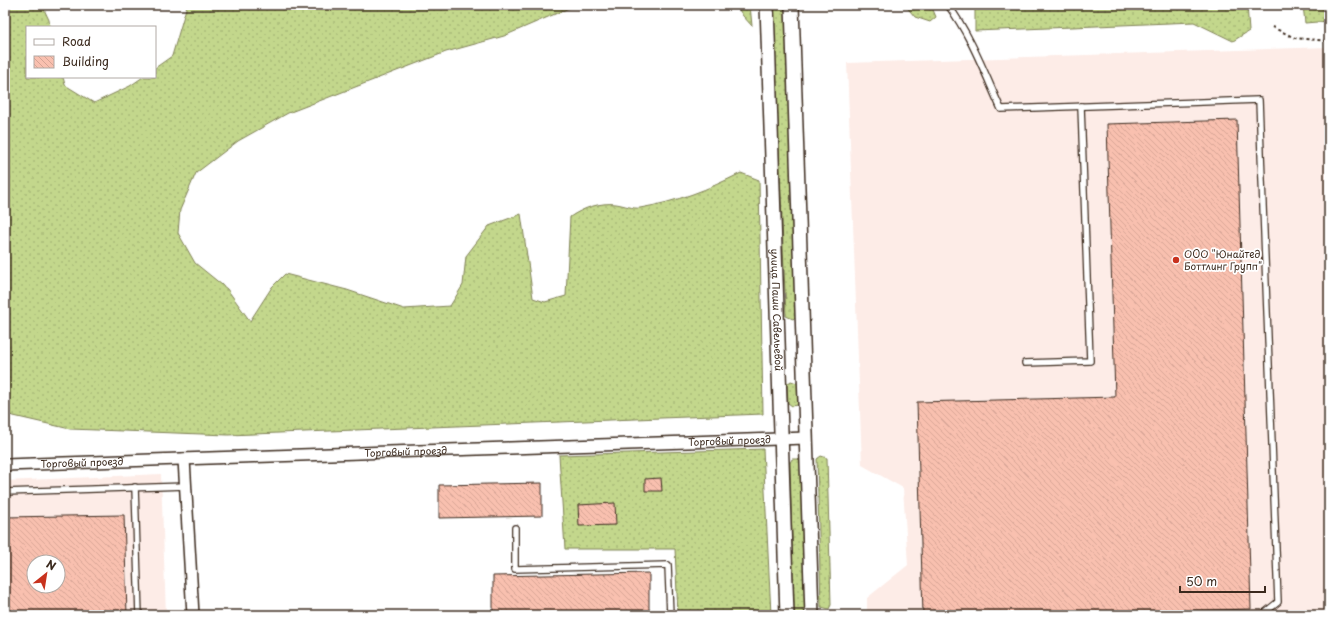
<svg xmlns="http://www.w3.org/2000/svg" width="1334" height="620" font-family="'Playpen Sans',sans-serif">
<style>
.built{fill:#fdece7;fill-rule:evenodd}
.grass{fill:url(#grass-dots);stroke:#7f8055}
.building{fill:url(#building-back-hatch);stroke:#3b2a1e;fill-rule:evenodd}
.lines{fill:none;stroke-linecap:round;stroke-linejoin:round}
.service-casing{stroke:#3b2a1e;stroke-width:8}
.minor-casing{stroke:#3b2a1e;stroke-width:14}
.tertiary-casing{stroke:#3b2a1e;stroke-width:16}
.path{stroke:#3b2a1e;stroke-width:2;stroke-dasharray:3 3;stroke-linecap:butt}
.service{stroke:#fff;stroke-width:5.5}
.minor{stroke:#fff;stroke-width:11}
.tertiary{stroke:#fff;stroke-width:13}
.poi-dot{fill:#c8321e;stroke:#fff;stroke-width:1.5}
.labels{text-anchor:middle;stroke-width:3.5;stroke-linejoin:round;paint-order:stroke}
.poi-label{font-size:10px;fill:#3b2a1e;stroke:#fff;text-anchor:start}
.street-label{font-size:10px;fill:#3b2a1e;stroke:#fff}
</style>
<defs>
<pattern id="grass-dots" width="8" height="8" patternUnits="userSpaceOnUse"><rect width="8" height="8" fill="#c3d78c"/><path d="M2 2h.1M6 6h.1" fill="none" stroke="#a8b978" stroke-width="1.8" stroke-linecap="round"/></pattern>
<pattern id="building-back-hatch" width="6" height="6" patternUnits="userSpaceOnUse"><rect width="6" height="6" fill="#f9c0af"/><path d="M-1 5l2 2M0 0l6 6M5-1l2 2" fill="none" stroke="#d6a596"/></pattern>
</defs>
<rect width="100%" height="100%" fill="#fff"/>
<filter id="ink" filterUnits="userSpaceOnUse"><feTurbulence type="fractalNoise" baseFrequency=".025" numOctaves="2"/><feDisplacementMap in="SourceGraphic" scale="8" xChannelSelector="R" yChannelSelector="G"/><feConvolveMatrix kernelMatrix="1 2 1 2 8 2 1 2 1" color-interpolation-filters="sRGB"/></filter>
<g filter="url(#ink)">
<g class="built">
<path d="M1329,47V615H867V598L908,565L903,488L862,465L847,63Z"/>
<path d="M161,474L166,615H5V481ZM34,562H58V586H34Z"/>
</g>
<g class="grass">
<path d="M5,5H42L49,20L50,27H27V77H63L65,85L94,103L130,86L143,77H155V68L172,56L187,5H576L504,36L446,52L288,113L238,141L196,173L180,210L178,233L195,263L227,289L250,321L272,287L285,274L347,290L404,309L450,306L463,285L466,256L489,226L521,214L533,298L545,302L566,296L570,217C583,208 600,202 616,204C624,205 633,209 640,208C676,202 709,189 741,173L759,180L763,414L228,435L70,429L5,414Z"/>
<path d="M736,5H750L752,26L743,16Z"/>
<path d="M773,5H786L798,315L793,319L786,316Z"/>
<path d="M905,5H931L936,17L930,22L915,17Z"/>
<path d="M975,5H1247L1249,31L1233,41L1194,22L975,31Z"/>
<path d="M1303,5H1329V21L1305,23Z"/>
<path d="M791,381L797,383C801,390 802,399 798,405L792,406L788,403L787,384Z"/>
<path d="M763,449L771,615H678L675,549H565L559,455Z"/>
<path d="M821,456L827,458L831,605L829,609L821,607L817,459Z"/>
<path d="M792,459H798L800,461L806,615H794L790,463Z"/>
</g>
<g class="building">
<path d="M1237,120L1251,609L1046,615H923L917,402L1115,397L1107,124Z"/>
<path d="M661,478L662,491H645V479Z"/>
<path d="M542,483V516L439,518V485Z"/>
<path d="M615,503L616,525L579,526L578,505Z"/>
<path d="M124,515L127,615H5V517ZM34,562H58V586H34Z"/>
<path d="M649,573V615H493V576Z"/>
</g>
<g class="lines">
<g class="service-casing">
<g id="service">
<path d="M948,5C971,36 985,74 1001,109L1259,100L1278,602L1262,615"/>
<path d="M1025,363L1090,361L1081,106"/>
<path d="M135,487L139,615"/>
<path d="M5,492L186,486"/>
<path d="M515,528V569L668,565L670,615"/>
</g>
</g>
<g class="minor-casing">
<g id="minor">
<path d="M184,459L193,615"/>
<path id="s1" d="M5,465L806,438"/>
</g>
</g>
<g class="tertiary-casing">
<g id="tertiary">
<path id="s2" d="M767,5L787,615"/>
<path d="M792,5L812,615"/>
</g>
</g>
<path class="path" d="M1272,27L1295,38L1329,41"/>
<use href="#service" class="service"/>
<use href="#minor" class="minor"/>
<use href="#tertiary" class="tertiary"/>
</g>
</g>
<circle class="poi-dot" cx="1176" cy="260" r="4"/>
<g class="labels">
<g class="poi-label">
<text x="1184" y="258">ООО "Юнайтед<tspan x="1184" dy="12">Боттлинг Групп"</tspan></text>
</g>
<g class="street-label">
<text dy="4" stroke="none"><textPath href="#s2" startOffset="305">улица Паши Савельевой</textPath></text>
<text dy="4" stroke="none"><textPath href="#s1" startOffset="725">Торговый проезд</textPath></text>
<text dy="4" stroke="none"><textPath href="#s1" startOffset="401">Торговый проезд</textPath></text>
<text dy="4" stroke="none"><textPath href="#s1" startOffset="77">Торговый проезд</textPath></text>
</g>
</g>
<rect width="1334" height="620" fill="none" stroke="#fff" stroke-width="20"/>
<rect x="10" y="10" width="1314" height="600" fill="none" stroke="#3b2a1e" stroke-width="1.5" filter="url(#ink)"/>
<rect x="26" y="26" width="130" height="52" fill="#ffffff" stroke="#b1aaa5"/>
<rect x="34" y="39" width="20" height="6" fill="#ffffff" stroke="#b1aaa5"/>
<text x="62" y="46" font-size="12" fill="#3b2a1e">Road</text>
<rect x="34" y="56" width="20" height="12" fill="url(#building-back-hatch)" stroke="#b1aaa5"/>
<text x="62" y="66" font-size="12" fill="#3b2a1e">Building</text>
<g transform="translate(46 574) rotate(30)"><circle r="19" fill="#ffffff" stroke="#b1aaa5"/>
<path d="M0-3L7 15L0 10L-7 15Z" fill="#c8321e"/>
<text y="-6" font-size="11" font-weight="bold" text-anchor="middle" fill="#3b2a1e">N</text>
</g>
<path d="M1180 586v6h85v-6" fill="none" stroke="#3b2a1e" stroke-width="2"/>
<text x="1186" y="586" font-size="12" fill="#3b2a1e" stroke="#ffffff" stroke-width="3" paint-order="stroke">50 m</text>
</svg>
